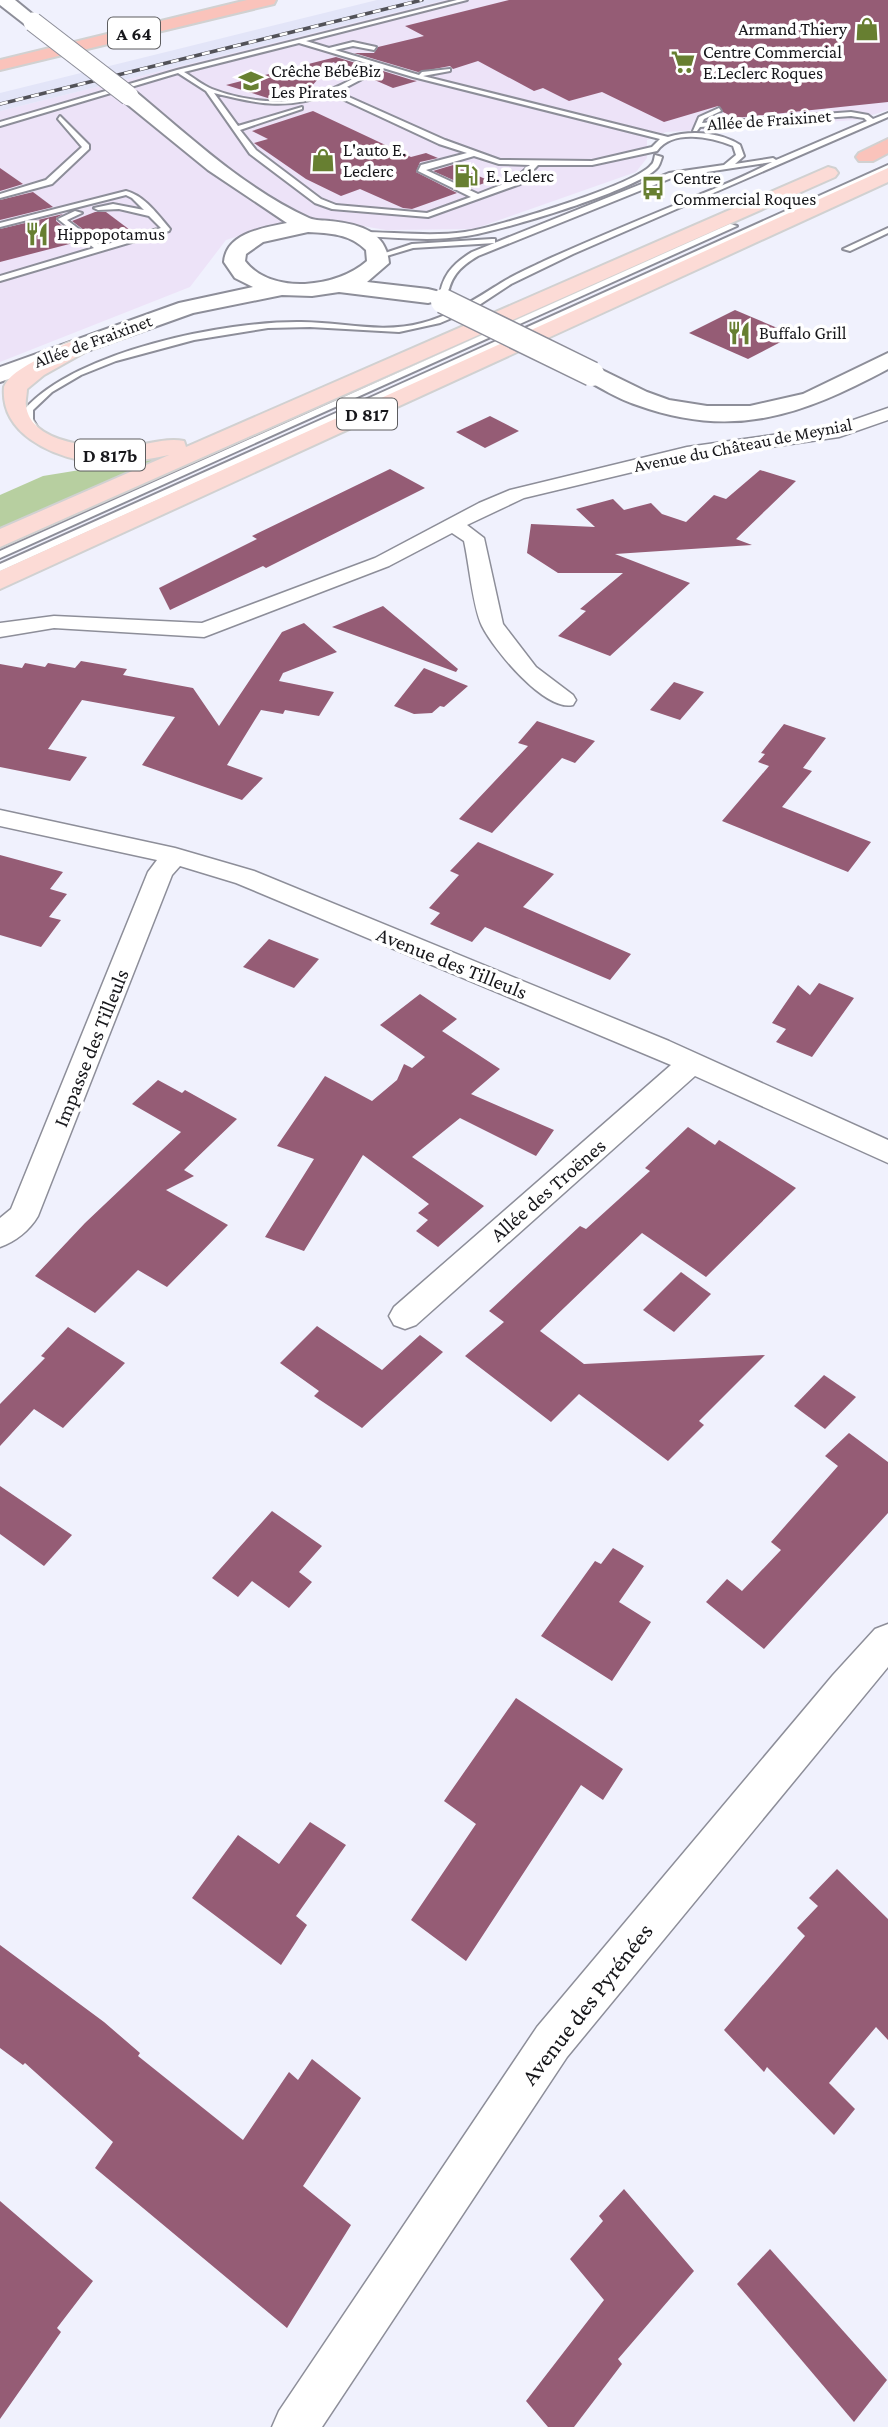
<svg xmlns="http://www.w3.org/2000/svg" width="888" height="2427" font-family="'Crimson Pro',serif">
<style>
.commercial{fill:#ede3f8}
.built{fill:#e3e5f8}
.green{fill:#b7cfa0}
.building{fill:#955c75}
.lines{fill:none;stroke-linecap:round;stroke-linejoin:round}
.lane-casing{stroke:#8d8e99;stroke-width:4}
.street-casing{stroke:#8d8e99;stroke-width:3}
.secondary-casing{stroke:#8d8e99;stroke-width:4}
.primary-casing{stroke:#d1d1d1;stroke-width:4}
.highway-casing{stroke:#d1d1d1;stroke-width:4}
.lane{fill:#fff;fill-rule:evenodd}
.street{fill:#fff;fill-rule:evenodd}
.secondary{fill:#fff;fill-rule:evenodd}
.primary{fill:#fcdbd6;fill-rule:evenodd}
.highway{fill:#fac3bb;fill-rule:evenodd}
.rail-casing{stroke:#525258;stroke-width:3.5}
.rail{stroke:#fff;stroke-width:2.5;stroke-dasharray:8;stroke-linecap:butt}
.secondary-bridge-far1-casing{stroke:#8d8e99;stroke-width:21;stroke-linecap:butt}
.secondary-bridge-casing{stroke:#8d8e99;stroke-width:27;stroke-linecap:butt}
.secondary-bridge-far1{stroke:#fff;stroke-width:19}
.secondary-bridge{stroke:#fff;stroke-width:24}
.labels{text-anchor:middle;stroke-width:7;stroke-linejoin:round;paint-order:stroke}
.far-poi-label{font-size:18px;fill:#17171b;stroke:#fff;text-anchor:start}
.far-street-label{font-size:18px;fill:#17171b;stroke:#fff}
.shield{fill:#fff;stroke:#5d5d5f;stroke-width:2}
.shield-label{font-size:19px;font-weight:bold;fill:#17171b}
.street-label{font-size:21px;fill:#17171b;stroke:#fff}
.near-street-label{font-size:24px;fill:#17171b;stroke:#fff}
</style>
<rect width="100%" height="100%" fill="#f0f1fd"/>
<path class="commercial" d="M445,0H888V110L856,120L666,132L647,140V158L636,172L474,229L386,230L302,216L226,240L190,287L0,362V111Z"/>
<path class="built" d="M377,0H445L0,111V93Z"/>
<path class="green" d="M178,454L0,530V495L43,476Z"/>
<g class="building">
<path d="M509,0H888V102L735,118L723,112L718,106L664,122L602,92L569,101L543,88L534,91L478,61L453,69L450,66L418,72L354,53H374L378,47L424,36L405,26Z"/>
<path d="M336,57L369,67L358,73L333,62L303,96L291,98L271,99L226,85Z"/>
<path d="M383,71L412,80L417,81L393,88L370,78Z"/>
<path d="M313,111L411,157L426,153L438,158L420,162L416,172L457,193L412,209L403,208L360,189L341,196L306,179L254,143L268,139L252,131Z"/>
<path d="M453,165L490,181L471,188L433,171Z"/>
<path d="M0,168L23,184L0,191Z"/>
<path d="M33,192L53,207L0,220V200Z"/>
<path d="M95,212H106L134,233L101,243L72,221Z"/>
<path d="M63,214L56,218V221L81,241L0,262V229Z"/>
<path d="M735,310L794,335L748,359L689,333Z"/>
<path d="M490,416L519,431L485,448L456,432Z"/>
<path d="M390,469L425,488L266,568L263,566L170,610L159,588L257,539L252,536Z"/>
<path d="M760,470L796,481L736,539L752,545L615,554L690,583L610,656L558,636L586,611L580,609L623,573H558L527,553L531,524L595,527L576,509L613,499L624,510L651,503L662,514L686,522L714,495L726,499Z"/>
<path d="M383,606L458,669L456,672L332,627Z"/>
<path d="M304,623L337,652L283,673L279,681L334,692L319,716L285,710L283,714L261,710L227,765L263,778L242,800L142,765L175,717L82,700L48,749L87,757L70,781L0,767V664L22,668L25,663L45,667L48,663L75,668L81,661L127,669L123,675L193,688L219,726L282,632Z"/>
<path d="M424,668L468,686L444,707L440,706L432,713L414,714L394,706Z"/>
<path d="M674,682L704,692L680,720L650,710Z"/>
<path d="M537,721L595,741L575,763L562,758L492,833L459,819L528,746L518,743Z"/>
<path d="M784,724L826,738L803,768L812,771L782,807L871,842L848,872L722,821L769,766L758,762L765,754L761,753Z"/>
<path d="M478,842L554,874L523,907L631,954L610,980L485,927L472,942L430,924L440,913L429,908L459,875L450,871Z"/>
<path d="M0,855L63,872L50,889L67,894L49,917L61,920L41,947L0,935Z"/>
<path d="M269,939L319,959L294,988L243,967Z"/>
<path d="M819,983L854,998L812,1057L776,1042L786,1029L772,1023L798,985L810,995Z"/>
<path d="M420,994L457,1019L442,1031L500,1069L471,1094L554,1130L536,1156L460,1118L412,1157L484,1206L438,1247L416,1231L428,1220L418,1213L429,1204L363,1155L304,1251L265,1237L314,1159L277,1146L325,1076L372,1101L397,1080L404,1064L412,1068L425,1057L380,1025Z"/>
<path d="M158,1080L182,1093L185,1090L237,1119L184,1170L194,1176L166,1190L228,1225L167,1287L138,1270L95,1313L35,1276L85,1223L181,1132L132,1104Z"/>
<path d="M688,1127L715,1145L719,1140L796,1188L706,1277L642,1233L540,1331L584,1364L765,1355L699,1421L704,1425L668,1461L579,1394L551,1422L465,1356L504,1322L489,1311L580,1226L586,1229L650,1171L645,1168Z"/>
<path d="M681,1272L711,1294L674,1332L643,1310Z"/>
<path d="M317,1326L382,1370L420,1335L443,1352L362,1428L314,1396L319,1391L280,1363Z"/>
<path d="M68,1327L125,1363L63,1428L34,1409L0,1446V1404L45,1358L41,1356Z"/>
<path d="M824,1375L856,1397L825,1429L794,1406Z"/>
<path d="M849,1433L888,1462V1513L764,1649L706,1602L727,1579L742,1591L781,1550L771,1542L838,1466L825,1456Z"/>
<path d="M0,1486L72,1535L44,1566L0,1534Z"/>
<path d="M272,1511L322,1546L299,1572L312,1582L289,1608L252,1581L238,1597L212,1578Z"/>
<path d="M613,1548L644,1566L619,1602L651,1622L612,1681L541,1636L595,1561L601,1564Z"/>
<path d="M516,1698L623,1769L603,1800L581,1785L466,1961L411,1920L476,1824L444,1801Z"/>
<path d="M310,1822L346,1845L296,1916L307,1925L281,1965L192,1898L238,1835L279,1864Z"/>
<path d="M837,1869L888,1919V2040L876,2027L829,2083L855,2109L834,2135L767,2067L764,2072L724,2030L805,1936L797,1928L818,1906L809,1898Z"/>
<path d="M0,1945L104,2022L140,2053L138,2056L243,2140L289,2072L298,2080L312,2059L361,2098L303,2186L351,2225L287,2328L95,2168L113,2142L25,2063L23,2065L0,2048Z"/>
<path d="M624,2189L694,2271L618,2359L622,2364L574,2427H548L526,2401L604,2300L570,2259L603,2221L599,2216Z"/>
<path d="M0,2201L93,2281L57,2328L61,2332L0,2419Z"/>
<path d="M770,2249L887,2380L854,2422L737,2284Z"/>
</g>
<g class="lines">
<g class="lane-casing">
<g id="lane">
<path d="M457,0H467L306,41L329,48L353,42L376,47L374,50L353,46L335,50L419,75L422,72L450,69V71L423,76L668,137C691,130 720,132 740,145L744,156L735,164L773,158L776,160L867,121L864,118L851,116L700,127L697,131H693L699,117L719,108L721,111L704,119L702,123L851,112L868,115L873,119L888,113V117L573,254L511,284L473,309L440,323L399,332L310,327L268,328L194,340L116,361L81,375L52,392L33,410V420L39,430L32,432L25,420V409C76,351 225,321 301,322C341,322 382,334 422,323C452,315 475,299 501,283C515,274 530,268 544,261C588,241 634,222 680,203C710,190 742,178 772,162L674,177L478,256C459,267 449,278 447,301L443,303L439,301C441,277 452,264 472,252L669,173L724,165L736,155L733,146C711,137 673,129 657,151L592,165H538L520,184L428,217L332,209L315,203L250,154L206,91L178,73L0,126V122L177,70ZM299,43L376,66C353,79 329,93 302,99C274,105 238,99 212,89C202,85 193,77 184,72ZM383,68L413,77L660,139L652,147L592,161L500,160L445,140L342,94L343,89ZM336,92V96L439,144L467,153L421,165L418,171L471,197L427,213L336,205L321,199L256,150L240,130L302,109V107L238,126L214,93C263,105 287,110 336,92ZM474,156L499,164L530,165L514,180L478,194L426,170Z"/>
<path d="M60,116L89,145V149L52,184L0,198V194L46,180L82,147L58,119Z"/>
<path d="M655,155L662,157C661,160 660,164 658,167C641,189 498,232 466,236C430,242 394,237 358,236L354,234L358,232C394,232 430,237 465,232C495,228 635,185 651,165C654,163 654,159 655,155Z"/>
<path d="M888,165V170L0,571V564Z"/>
<path d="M126,191C145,196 158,215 170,229L169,231L0,281V276L94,248L58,219L75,211L82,213L67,220L101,246L161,228L149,216L119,209L98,210L94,208L113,204L144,210L132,198L126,195L0,227V223Z"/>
<path d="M730,224L737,226L0,558V551Z"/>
<path d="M888,228V233L850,251L843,249Z"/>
<path d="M492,239H495V243L413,248L380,258L376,256L412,244Z"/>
</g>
</g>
<g class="street-casing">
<g id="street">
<path d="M888,408V420L839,437L687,459L524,498L467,525L484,538L503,624L536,667L573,695L576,700L573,705C545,712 494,650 482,626C473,608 469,563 464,541L452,533L389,566L204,637L54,628L0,637V623L54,616L202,623L375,558L479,503L510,490L687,447L836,426Z"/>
<path d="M0,810L175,848L254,871L669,1041L888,1140V1163L695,1076L416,1325L405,1329L394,1325L389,1316L394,1307L671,1065L236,883L180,866L172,875L38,1216C30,1230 15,1242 0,1247V1218L11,1209L148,872L157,860L0,826Z"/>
<path d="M888,1624V1667L567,2057L322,2427H272L279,2411L537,2027L833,1675L875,1629Z"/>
</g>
</g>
<g class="secondary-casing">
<g id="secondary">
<path d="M0,0H15L42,22L33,27L27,26L0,5Z"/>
<path d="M129,90L136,92C189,136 245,189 309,218C316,221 323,220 330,221C359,224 386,231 389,263L367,282L428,289L436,291L439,296L436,301L428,303L339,292L312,296L282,295L193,313L0,382V367L179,303L253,287L235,278L224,262C226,233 263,228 287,223L208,170L122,100L120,96L122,92ZM308,232C330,233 350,234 366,250L367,261C338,287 272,296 245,261L246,254L263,242Z"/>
<path d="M888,353V369C802,415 734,440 637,405C618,399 601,388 584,379L580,374L584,369H600L647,392L669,400L707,406H750L803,394Z"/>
</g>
</g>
<g class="primary-casing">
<g id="primary">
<path d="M828,167L835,169L838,173L835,177L0,547V529L169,455C142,461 112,465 84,461C52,455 0,434 4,387C9,373 33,362 46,355C59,348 70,338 85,342L89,347L85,352L44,375L27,389C27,395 25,401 26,406C31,445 100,449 130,446C147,445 167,437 184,441L186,447Z"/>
<path d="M888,168V182L0,589V571Z"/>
</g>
</g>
<g class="highway-casing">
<g id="highway">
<path d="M247,0H276L274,4L0,70V60Z"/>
<path d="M888,139V153L873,161H859L856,157L859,153Z"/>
</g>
</g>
<use href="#lane" class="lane"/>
<use href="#street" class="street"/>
<use href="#secondary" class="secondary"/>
<use href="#primary" class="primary"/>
<use href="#highway" class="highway"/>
<g class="rail-casing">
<path id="rail" d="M0,104L422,0"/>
</g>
<use href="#rail" class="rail"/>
<g class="secondary-bridge-far1-casing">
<path id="secondary-bridge-far1" d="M33,22L129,96"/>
</g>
<g class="secondary-bridge-casing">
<path id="secondary-bridge" d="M443,301L592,374"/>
</g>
<use href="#secondary-bridge-far1" class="secondary-bridge-far1"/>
<use href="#secondary-bridge" class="secondary-bridge"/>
</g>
<defs>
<g id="shop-bare" transform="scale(1.89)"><path d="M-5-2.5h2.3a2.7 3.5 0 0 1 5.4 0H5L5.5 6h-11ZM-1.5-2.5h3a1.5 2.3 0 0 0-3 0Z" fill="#677f31" stroke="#fff" stroke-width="2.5" paint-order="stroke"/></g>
<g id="supermarket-bare" transform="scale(1.89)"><path d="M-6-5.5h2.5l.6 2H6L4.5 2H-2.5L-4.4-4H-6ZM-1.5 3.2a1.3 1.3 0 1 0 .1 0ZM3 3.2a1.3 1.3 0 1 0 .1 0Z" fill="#677f31" stroke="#fff" stroke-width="2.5" paint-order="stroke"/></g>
<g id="school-bare" transform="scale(1.89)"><path d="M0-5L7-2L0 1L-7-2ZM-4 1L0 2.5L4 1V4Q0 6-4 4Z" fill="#677f31" stroke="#fff" stroke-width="2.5" paint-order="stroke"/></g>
<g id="fuel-bare" transform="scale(1.89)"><path d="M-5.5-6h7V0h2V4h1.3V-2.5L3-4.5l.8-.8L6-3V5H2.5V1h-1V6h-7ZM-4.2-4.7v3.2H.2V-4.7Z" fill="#677f31" stroke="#fff" stroke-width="2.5" paint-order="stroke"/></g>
<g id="bus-bare" transform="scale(1.89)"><path d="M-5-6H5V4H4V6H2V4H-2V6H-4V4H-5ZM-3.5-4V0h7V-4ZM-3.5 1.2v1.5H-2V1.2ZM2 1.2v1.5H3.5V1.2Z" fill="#677f31" stroke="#fff" stroke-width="2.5" paint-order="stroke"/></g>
<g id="restaurant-bare" transform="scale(1.89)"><path d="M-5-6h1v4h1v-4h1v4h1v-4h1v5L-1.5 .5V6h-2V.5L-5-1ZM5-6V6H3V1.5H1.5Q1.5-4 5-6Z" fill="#677f31" stroke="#fff" stroke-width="2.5" paint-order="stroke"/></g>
</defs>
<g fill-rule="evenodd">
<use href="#shop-bare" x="867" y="29"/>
<use href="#supermarket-bare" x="683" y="62"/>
<use href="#school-bare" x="251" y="81"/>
<use href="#shop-bare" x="323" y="160"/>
<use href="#fuel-bare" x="466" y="176"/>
<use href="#bus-bare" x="653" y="188"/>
<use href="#restaurant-bare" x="37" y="234"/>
<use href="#restaurant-bare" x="739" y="333"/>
</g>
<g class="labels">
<g class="far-poi-label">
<text x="847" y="35" text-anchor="end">Armand Thiery</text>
<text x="703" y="58">Centre Commercial<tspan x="703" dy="21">E.Leclerc Roques</tspan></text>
<text x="271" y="77">Crêche BébéBiz<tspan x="271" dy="21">Les Pirates</tspan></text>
<text x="343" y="156">L'auto E.<tspan x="343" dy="21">Leclerc</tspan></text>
<text x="486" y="182">E. Leclerc</text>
<text x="673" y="184">Centre<tspan x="673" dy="21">Commercial Roques</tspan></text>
<text x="57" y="240">Hippopotamus</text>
<text x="759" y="339">Buffalo Grill</text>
</g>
<g class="far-street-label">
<text transform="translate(769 120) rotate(-4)" y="6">Allée de Fraixinet</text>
<text transform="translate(93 341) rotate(-20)" y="6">Allée de Fraixinet</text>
<text transform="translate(743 445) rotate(-11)" y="6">Avenue du Château de Meynial</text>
</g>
<g class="shield">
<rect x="108" y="17.5" width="52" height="31" rx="5"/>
<rect x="337" y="398.5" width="60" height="31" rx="5"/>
<rect x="75" y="439.5" width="70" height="31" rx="5"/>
</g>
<g class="shield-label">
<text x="134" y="40">A 64</text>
<text x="367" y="421">D 817</text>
<text x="110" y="462">D 817b</text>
</g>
<g class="street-label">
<text transform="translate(452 963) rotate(22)" y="7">Avenue des Tilleuls</text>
<text transform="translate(91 1048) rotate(-68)" y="7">Impasse des Tilleuls</text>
<text transform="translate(548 1190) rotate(-41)" y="7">Allée des Troënes</text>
</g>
<g class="near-street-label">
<text transform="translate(587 2004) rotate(-52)" y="8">Avenue des Pyrénées</text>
</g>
</g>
</svg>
